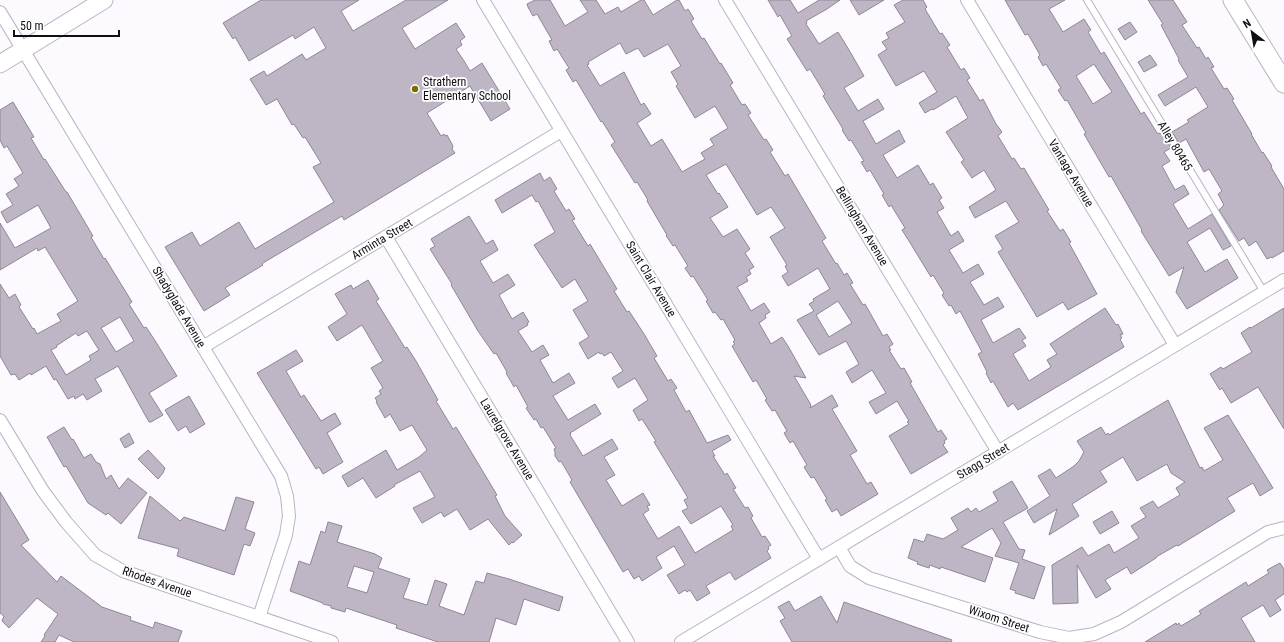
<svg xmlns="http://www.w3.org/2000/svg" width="1284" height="642" font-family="'Roboto Condensed',sans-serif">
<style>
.building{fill:#beb6c5;stroke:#8f8796;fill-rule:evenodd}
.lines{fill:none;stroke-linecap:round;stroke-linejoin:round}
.lane-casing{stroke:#bbb3c2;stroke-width:8}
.street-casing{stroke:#bbb3c2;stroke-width:14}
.secondary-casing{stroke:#bbb3c2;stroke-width:19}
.primary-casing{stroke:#bbb3c2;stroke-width:21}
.lane{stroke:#fff;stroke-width:6}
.street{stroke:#fff;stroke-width:12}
.secondary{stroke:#fff;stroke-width:17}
.primary{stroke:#fff;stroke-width:19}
.poi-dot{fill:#7b6c06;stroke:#fff;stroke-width:1.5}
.labels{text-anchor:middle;stroke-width:3.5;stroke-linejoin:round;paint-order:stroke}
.poi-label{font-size:12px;fill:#100e13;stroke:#fff;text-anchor:start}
.street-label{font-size:12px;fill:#100e13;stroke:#fff}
</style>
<rect width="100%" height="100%" fill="#fcf9ff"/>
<g class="building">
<path d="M261,0H359L341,11L353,31L406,0H448L402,28L415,49L456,23L465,37L460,41L462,45L456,49L464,61L470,71L482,63L510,109L491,121L470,86L427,113L441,136L444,134L445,136L447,135L453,146L452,149L455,153L344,220L342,216L263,263L262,264L263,265L225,288L230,295L204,311L165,247L192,232L200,246L239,222L255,249L334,202L313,167L321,163L305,137L303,138L294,124L292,125L277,99L266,105L250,79L264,71L267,76L302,54L306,60L326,48L314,27L295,39L293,35L249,61L235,37L233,39L223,23Z"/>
<path d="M535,0H550L565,26L588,12L580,0H596L605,14L618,7L621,12L641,0H644L653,15L677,0H679L685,11L688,9L694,19L691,21L702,39L704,38L720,64L721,63L733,83L730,85L742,105L745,104L751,113L748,115L764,140L766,139L773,150L770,152L785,176L788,174L826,238L822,241L836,264L837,263L844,275L847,273L853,283L850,284L863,305L865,304L883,336L887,334L893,344L889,347L891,350H889L901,369L904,368L912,382L910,383L938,432L941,430L947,439L944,441L945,443L943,445L948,452L911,474L889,436L909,424L907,422L909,421L897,401L876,414L869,402L886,393L872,370L852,383L846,372L859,364L846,341L819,355L797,320L814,311L809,304L814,301L813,299L830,289L818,268L788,286L782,276L788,272L785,266L787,265L770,237L785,228L771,207L757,215L726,164L706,175L718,194L719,193L728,207L710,218L723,237L737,229L750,249L745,253L754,267L749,270L751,274L746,277L748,281L737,287L751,311L764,303L770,312L765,315L766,318L759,323L771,344L782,337L788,346L806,378L794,376L811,405L810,408L832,395L838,406L832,409L857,451L850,455L867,484L871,482L878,494L841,516L837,509L832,512L825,500L827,499L814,477L811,478L804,467L807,465L793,441L790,443L784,433L787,431L775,410L772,411L765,400L767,399L756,380L753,382L732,346L735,344L733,342L735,340L723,319L721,320L715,312L713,313L706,301L708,300L693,276L691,277L685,268L688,266L675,245L673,246L667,237L666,236L667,235L647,201L648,200L637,182L635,183L611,145L615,142L602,121L601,122L576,80L573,82L566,70L569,68L557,49L554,51L549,41L552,40L537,14L533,16L528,7L527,4ZM620,43L626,54L638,48L644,57L668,44L681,66L671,72L678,84L676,86L695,118L715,106L728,128L710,139L714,145L701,153L705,159L682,172L662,139L651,146L637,123L651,114L644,103L641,105L624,72L600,86L587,65L589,64L588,62ZM838,301L852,323L829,337L816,315Z"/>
<path d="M768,0H790L798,13L819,0H840L827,9L806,21L807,23L806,24L819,44L838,32L849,50L864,76L844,88L858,111L878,99L884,109L863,121L876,144L899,130L905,142L883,155L897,178L918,165L930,185L933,183L942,198L939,200L944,208L937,212L951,236L958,231L964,241L949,250L963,273L978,264L984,274L970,282L984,305L998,297L1004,307L981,320L993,343L1019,328L1026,338L1022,340L1026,346L1013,354L1029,381L1051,367L1047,360L1057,354L1050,344L1105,308L1116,325L1118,324L1123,334L1120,335L1122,338L1120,339L1124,347L1018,410L1013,403L1008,407L993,381L991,383L986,373L987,372L978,354L982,352L960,311L956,314L951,305L949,306L942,295L944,293L933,275L931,277L909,241L902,230L905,228L891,205L889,207L882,195L884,194L870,170L867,172L861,162L864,161L851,140L849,141L842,130L843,129L823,96L825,94L810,69L807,71L787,39L792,36L780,15L778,17Z"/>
<path d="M850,0H884L859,15Z"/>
<path d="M903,0H923L927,7L925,9L940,34L942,33L950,45L947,47L961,70L964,68L970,78L967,80L980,101L983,99L996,124L1002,132L998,136L1012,159L1014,158L1021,169L1024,168L1049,210L1047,211L1060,231L1063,229L1071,242L1069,243L1097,294L1068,310L1063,302L1037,317L998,252L1003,249L995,236L1019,222L1006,201L975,218L969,207L996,190L984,170L972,178L961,162L964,160L946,132L968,118L956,96L933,110L932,109L925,113L919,103L937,92L924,71L896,86L878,55L887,49L882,42L889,38L886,33L905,22L894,5Z"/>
<path d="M1005,0H1065L1049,9L1063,32L1084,19L1091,30L1088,32L1101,54L1104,52L1141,114L1144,112L1157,133L1163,134L1171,148L1164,152L1170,161L1162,166L1175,190L1184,185L1189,194L1173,204L1188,229L1212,214L1231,246L1223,250L1210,228L1187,242L1205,272L1227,259L1238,278L1187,309L1176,292L1184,267L1169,276L1141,231L1142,230L1111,176L1109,177L1084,134L1086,133L1067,100L1065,101L1058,90L1061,88L1046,64L1043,66L1038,57L1040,55L1028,34L1025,35ZM1094,64L1112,92L1093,104L1076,76Z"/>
<path d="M1148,0H1173L1187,22L1182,25L1197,48L1199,47L1206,59L1208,57L1214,67L1211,68L1224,89L1227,88L1234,99L1232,100L1252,134H1251L1262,153L1263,152L1272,166L1271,167L1284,189V251L1272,258L1271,257L1267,259L1256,241L1249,246L1244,238L1239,241L1219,210L1224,205L1218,194L1222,191L1209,169L1204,172L1186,139L1179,143L1172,132L1189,122L1187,120L1208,107L1196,87L1165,106L1158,95L1188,77L1178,60L1179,59L1161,25L1163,24Z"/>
<path d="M1130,22L1137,32L1125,40L1118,29Z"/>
<path d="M1150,55L1157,65L1144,72L1138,62Z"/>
<path d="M13,102L34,137L31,138L44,160L45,159L66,192H67L93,236L91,237L104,259L105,258L132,302L129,304L144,328L146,327L154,339L177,376L149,393L163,415L151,422H149L118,366L95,379L102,391L87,400L83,394L75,399L74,396L68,399L56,379L54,380L46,366L31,375L30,373L19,380L15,374L11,375L0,356V284L9,298L15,294L21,305L19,307L33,329L34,328L37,334L61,321L57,314L78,301L45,247L38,251L37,248L0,270V223L15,248L51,228L38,205L7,223L1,212L13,205L6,194L19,186L14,179L23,173L7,146L4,148L0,140V110ZM120,317L134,341L116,352L101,328ZM87,331L99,350L89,356L91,360L66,375L51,350L57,347L56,346L76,333L78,336Z"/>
<path d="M540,173L544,181L550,177L557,189L554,191L566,211L569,209L575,219L572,220L588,246L590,244L617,289L614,291L627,312L629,311L644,334L657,356L654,358L668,381L671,379L677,388L674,390L686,412L689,410L707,443L728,435L731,440L712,451L715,456H713L725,475L727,473L736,488L733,489L745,508L748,507L753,516L751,518L762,537L765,536L771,545L768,547L769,549L767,551L771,558L735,580L730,572L706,586L710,593L697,601L690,590L687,592L685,590L679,594L667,575L685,565L674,546L656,557L662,568L642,581L639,576L634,579L628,569L623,572L570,482L572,480L561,461L559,462L555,456V452L554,449L556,448L543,427L541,428L536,419L534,420L526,408L528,407L516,385L514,387L506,373L507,372L496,353L494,354L478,331L451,285L452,284L430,249L435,246L431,239L469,216L486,244L493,240L498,250L480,261L493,283L508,274L515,285L499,295L512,319L523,312L529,322L527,323L528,325L518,331L532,352L543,345L549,355L540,360L553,383L569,373L575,383L553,396L568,420L595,404L601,414L570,433L571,434L570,435L583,456L612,439L618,449L604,457L615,475L606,480L622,506L643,493L650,505L647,506L649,510L643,514L658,539L679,526L695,553L733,530L731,526L733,525L721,506L691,524L682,511L688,508L684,500L688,498L654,442L656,441L642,419L639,421L633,410L648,400L635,378L618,388L612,378L623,371L611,352L604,356L602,353L600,354L599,352L588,359L579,343L589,337L573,310L588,301L575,279L562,288L534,245L555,232L538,201L536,202L532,195L502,213L495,200Z"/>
<path d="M368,280L379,299L376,301L405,348L407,347L416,361L438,400L436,401L453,429L456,427L467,445L497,495L495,496L505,516L522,535L513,543L512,542L509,545L488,519L470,530L457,509L444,517L441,512L422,523L413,508L435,497L420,471L394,485L395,486L376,498L363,478L348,487L342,476L386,450L397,470L419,457L427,450L412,425L400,431L390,414L385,418L376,402L377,401L375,398L381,394L379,391L383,388L371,368L383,361L362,325L337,341L328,327L347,314L335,294L351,285L353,289Z"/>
<path d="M1284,308V429L1258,387L1231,403L1222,388L1220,390L1210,374L1221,367L1223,369L1252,352L1241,333L1250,327L1251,328Z"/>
<path d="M296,350L303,361L286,371L301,397L304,395L321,421L335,413L341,424L327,433L343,462L323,474L319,467L316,469L257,373Z"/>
<path d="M189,396L205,424L190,433L186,426L178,431L165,410Z"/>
<path d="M1168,400L1200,468L1202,467L1204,471L1223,460L1204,428L1228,415L1273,488L1260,496L1253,483L1227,498L1235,511L1178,546L1177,545L1156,557V558L1131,574L1127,567L1105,580L1111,589L1096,598L1077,565L1078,603L1053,604L1052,565L1082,547L1088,556L1109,544L1114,553L1139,538L1131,526L1146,517L1140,508L1153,501L1158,508L1180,495L1176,488L1185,482L1171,473L1167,464L1137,481L1123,457L1100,471L1107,482L1072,504L1079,516L1049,535L1057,509L1034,523L1027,511L1050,496L1038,476L1050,469L1056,478L1074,466L1079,461L1084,452L1077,441L1087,435L1101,427L1106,435L1108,433L1109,435Z"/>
<path d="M64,427L72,440L73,439L84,458L91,454L96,462L100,464L106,479L111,475L119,489L128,478L147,493L121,524L108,513L106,515L88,503L66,466L64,467L47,437Z"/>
<path d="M129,433L134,443L125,448L120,439Z"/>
<path d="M148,450L165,468L163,473L158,479L138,459Z"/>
<path d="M1012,481L1028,508L1003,522L1019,549L1025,550L1022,559L1045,567L1034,599L1015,593L1016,591L1010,589L1019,563L995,556L1001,543L992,528L961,547L993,558L985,582L941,567L940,569L930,565L929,568L917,564L918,562L908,558L914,539L924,542L927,534L943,539L958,530L951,518L968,508L971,512L976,508L979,512L998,501L993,492Z"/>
<path d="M0,492L29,540L21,545L57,582L61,576L102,607L131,617L130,620L153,628L155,622L182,631L178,642H74L59,635L55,642H41L45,636L44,635L58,614L37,598L9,628L2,621L4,616L0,613Z"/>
<path d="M150,496L180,521L184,517L225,531L236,497L254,502L245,529L255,533L250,546L244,544L234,575L177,556L179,549L138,538Z"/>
<path d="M1112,511L1119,523L1100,534L1093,522Z"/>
<path d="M328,522L342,526L337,542L375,554L382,558L378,568L410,579L403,598L427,605L435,580L447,584L439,606L464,615L476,581L484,583L487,573L509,579L563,597L559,611L524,599L516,625L496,618L489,642H438L396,628L397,625L346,608L345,612L331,608V606L323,604V603L290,591L299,561L310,565L321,531L325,533ZM354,566L374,572L367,593L347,587Z"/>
<path d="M1280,563L1284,569V594L1275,600L1281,610L1270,617L1263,605L1241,618L1255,642H1145L1176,623L1177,625L1179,623L1181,626L1201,614L1199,611L1246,582L1248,586L1269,573L1267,570Z"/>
<path d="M821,596L837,623L844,602L952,640L951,642H792L780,621L785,618L778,607L789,601L795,611Z"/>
</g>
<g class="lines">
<g class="lane-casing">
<path id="lane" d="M1087,0L1264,292"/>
</g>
<g class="street-casing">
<g id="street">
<path d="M483,0L819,559"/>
<path d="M725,0L998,452"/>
<path d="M967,0L1175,345"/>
<path d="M0,12L281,476L287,496L289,516L286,535L259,617"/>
<path d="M386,237L628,642"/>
<path d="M203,347L561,131"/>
<path d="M0,420L43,491L66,522L95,555L123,571L332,642"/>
<path d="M839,547L850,566L869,578L1040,632L1069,638L1094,634L1121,622L1268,532L1284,528"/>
<path d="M681,642L1284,280"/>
</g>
</g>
<g class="secondary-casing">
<path id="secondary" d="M0,64L104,0"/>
</g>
<g class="primary-casing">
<path id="primary" d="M1233,0L1284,83"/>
</g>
<use href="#lane" class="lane"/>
<use href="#street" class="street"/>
<use href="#secondary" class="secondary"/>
<use href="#primary" class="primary"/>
</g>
<circle class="poi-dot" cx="415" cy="89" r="4"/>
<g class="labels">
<g class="poi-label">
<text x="423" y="86">Strathern<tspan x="423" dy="14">Elementary School</tspan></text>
</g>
<g class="street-label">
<text transform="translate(1175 146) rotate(59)" y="4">Alley 80465</text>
<text transform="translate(1071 173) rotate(59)" y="4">Vantage Avenue</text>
<text transform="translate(862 226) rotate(59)" y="4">Bellingham Avenue</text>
<text transform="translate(382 239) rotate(-31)" y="4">Arminta Street</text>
<text transform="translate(651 279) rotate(59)" y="4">Saint Clair Avenue</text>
<text transform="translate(179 307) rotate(59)" y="4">Shadyglade Avenue</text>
<text transform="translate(507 439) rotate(59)" y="4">Laurelgrove Avenue</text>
<text transform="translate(983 461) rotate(-31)" y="4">Stagg Street</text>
<text transform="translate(157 582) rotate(19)" y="4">Rhodes Avenue</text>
<text transform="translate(999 619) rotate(18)" y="4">Wixom Street</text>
</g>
</g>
<g transform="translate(1252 32) rotate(329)" stroke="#ffffff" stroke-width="3" paint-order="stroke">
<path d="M0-3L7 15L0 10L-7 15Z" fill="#100e13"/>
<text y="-6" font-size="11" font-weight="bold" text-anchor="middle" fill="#100e13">N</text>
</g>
<path d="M14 30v6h105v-6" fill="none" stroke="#100e13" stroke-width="2"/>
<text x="20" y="30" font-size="12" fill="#100e13" stroke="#ffffff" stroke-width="3" paint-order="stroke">50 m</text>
</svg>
